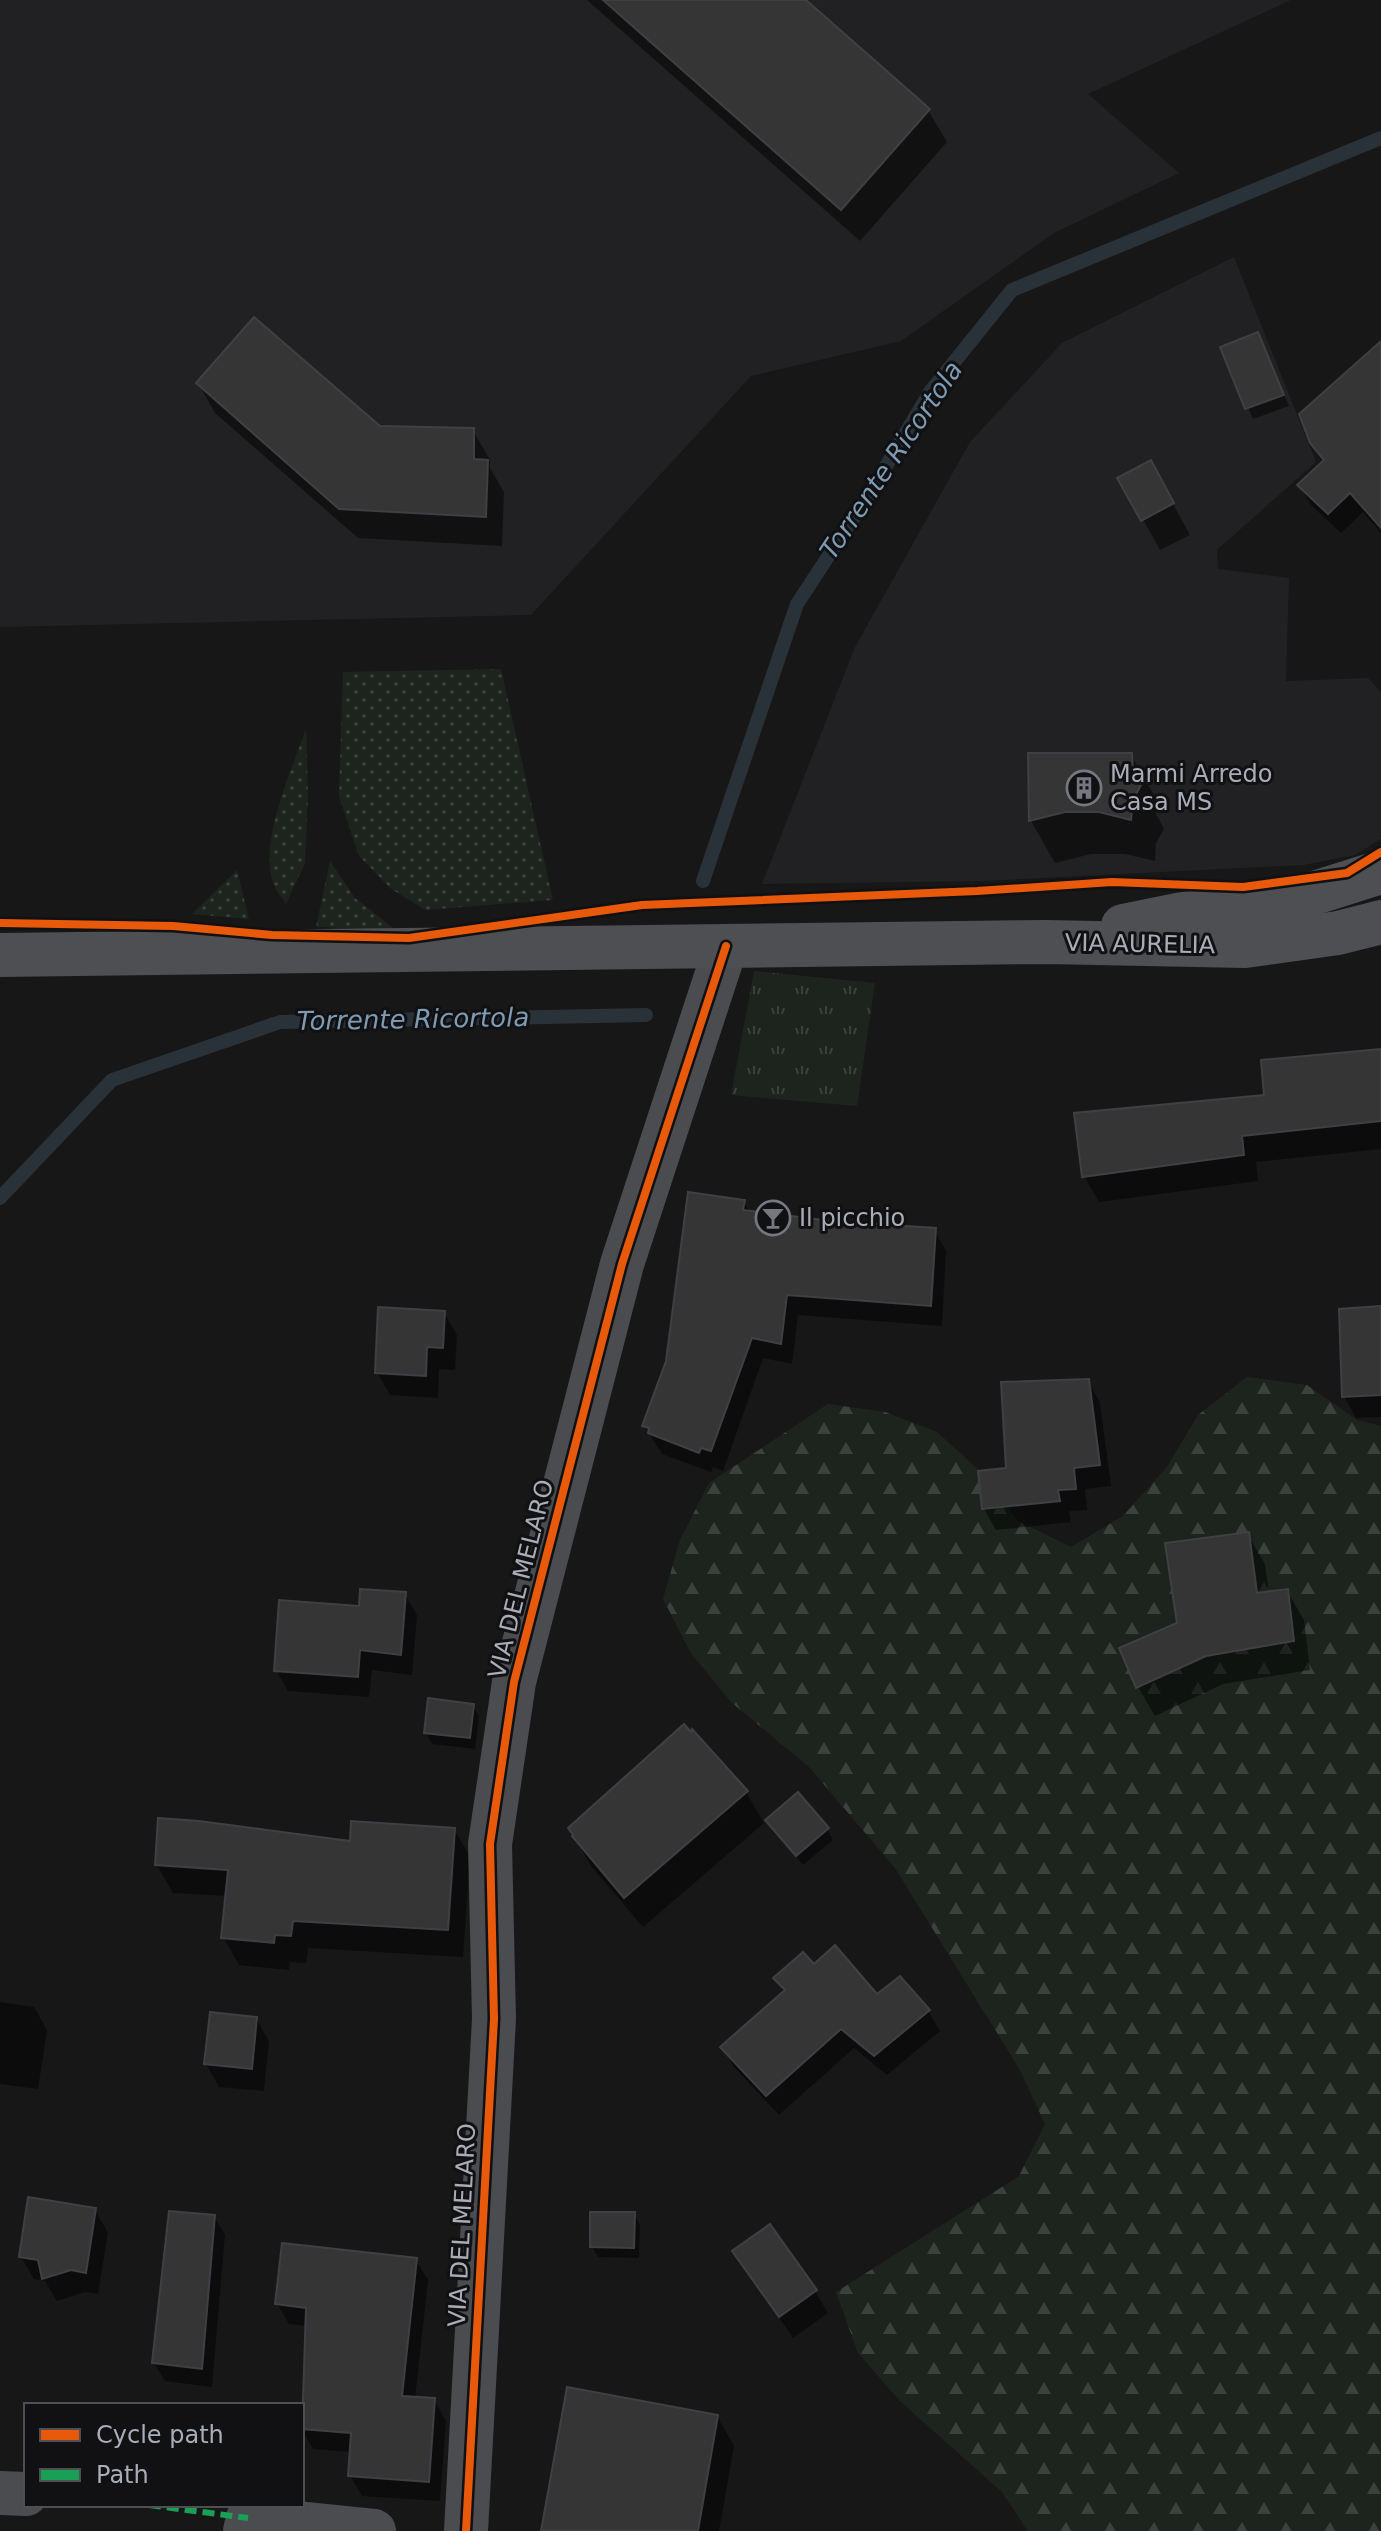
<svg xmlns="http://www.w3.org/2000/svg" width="1381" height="2531" font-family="'DejaVu Sans',sans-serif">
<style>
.built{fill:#212123}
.grass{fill:url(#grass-dots)}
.forest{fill:url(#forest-firs)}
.park{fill:url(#park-tufts)}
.shadow{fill:#0007}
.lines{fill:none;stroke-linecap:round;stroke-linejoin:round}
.stream{stroke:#2a3239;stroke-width:14}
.building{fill:#353536;stroke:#3f4043;stroke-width:2}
.street{stroke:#4b4c50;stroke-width:44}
.primary{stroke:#4d4f52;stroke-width:44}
.quiet{stroke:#1a9f57;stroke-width:6;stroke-dasharray:12 6;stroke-linecap:butt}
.cycleway-casing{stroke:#111113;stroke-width:13}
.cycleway{stroke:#e8590c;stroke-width:8}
.labels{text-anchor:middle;stroke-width:6;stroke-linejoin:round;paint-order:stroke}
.poi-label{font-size:24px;fill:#a8adb8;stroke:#111113;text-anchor:start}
.street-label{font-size:24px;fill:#a8adb8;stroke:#111113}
.water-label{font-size:26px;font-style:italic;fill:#7f9bb3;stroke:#111113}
</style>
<defs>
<pattern id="grass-dots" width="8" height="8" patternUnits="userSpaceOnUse" patternTransform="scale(2)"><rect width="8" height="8" fill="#1d241e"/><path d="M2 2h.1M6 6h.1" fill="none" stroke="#3b413d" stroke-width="1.8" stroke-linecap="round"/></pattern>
<pattern id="forest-firs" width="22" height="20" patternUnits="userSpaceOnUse" patternTransform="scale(2)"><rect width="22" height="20" fill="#1d241e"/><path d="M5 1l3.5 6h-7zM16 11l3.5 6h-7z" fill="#3b413d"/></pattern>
<pattern id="park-tufts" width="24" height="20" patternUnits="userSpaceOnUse" patternTransform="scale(2)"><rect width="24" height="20" fill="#1d241e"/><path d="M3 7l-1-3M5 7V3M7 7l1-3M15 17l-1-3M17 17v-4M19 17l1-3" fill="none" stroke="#3b413d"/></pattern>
</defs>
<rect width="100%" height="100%" fill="#171717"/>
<g class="built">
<path d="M0,0H1291L1088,94L1179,173L1054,233L901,341L751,376L531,615L0,627Z"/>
<path d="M1234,257L1316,462L1217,550L1218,569L1289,578L1286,681L1368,678L1381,692V839L1355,855L1304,865L983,881L762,884L855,647L970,442L1062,343Z"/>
</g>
<g class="grass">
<path d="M501,669L553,900L425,910L390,888L359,856L339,796L343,672Z"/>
<path d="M306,729L308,794L305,863L286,904C282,898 275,890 273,882C259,842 292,768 306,729Z"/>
<path d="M330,861L355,898L396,930L316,927Z"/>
<path d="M237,870L249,919L192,914Z"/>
</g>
<path class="forest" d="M1247,1377L1307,1385L1357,1420L1381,1426V2531H1028L1002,2492L901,2402L858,2353L836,2292L1019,2176L1045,2124L1020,2070L895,1868L809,1767L731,1702L691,1653L663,1599L680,1540L709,1483L828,1404L885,1412L937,1432L981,1472L1018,1521L1071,1547L1123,1516L1167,1467L1198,1415Z"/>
<path class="park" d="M754,971L875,983L857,1106L731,1095Z"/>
<g class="shadow">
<path d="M587,0H803L928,110L947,142L860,241Z"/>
<path d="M1257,334L1289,406L1253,419L1223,348Z"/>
<path d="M1381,345V533L1363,512L1341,533L1311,505L1299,485L1324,462L1312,442Z"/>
<path d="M198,383L379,428L473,430L490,460V468L504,492L502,546L358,538L215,413Z"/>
<path d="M1120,479L1167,493L1190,535L1160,550Z"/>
<path d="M1131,755L1155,797L1156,814L1164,829L1156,843L1155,861L1125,854H1091L1055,863L1031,821Z"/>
<path d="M1381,1051V1149L1256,1162L1258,1181L1099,1202L1084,1176L1266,1097Z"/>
<path d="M744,1202L750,1213L830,1223L934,1230L946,1251L942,1326L798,1315L792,1364L763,1358L723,1471L713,1467L711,1472L662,1454L644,1425Z"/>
<path d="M1381,1308V1417L1356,1418L1344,1396Z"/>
<path d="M444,1312L457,1335L455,1370L439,1369L438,1398L390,1395L377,1372Z"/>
<path d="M1088,1381L1100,1403L1111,1486L1085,1489L1087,1510L1069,1511L1071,1522L996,1530L984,1509L1008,1470Z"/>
<path d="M1248,1535L1265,1564L1269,1593L1287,1591L1304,1620L1310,1670L1223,1684L1155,1716L1138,1687L1179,1624Z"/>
<path d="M405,1594L417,1615L412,1675L372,1670L369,1697L288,1691L276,1670L360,1608Z"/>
<path d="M473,1706L479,1717L475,1749L432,1744L426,1733Z"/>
<path d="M746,1792L764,1823L643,1927L592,1867L574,1837Z"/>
<path d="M768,1820L827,1829L833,1840L803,1865Z"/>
<path d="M454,1829L470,1857L463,1957L308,1948L306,1963L290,1962L289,1970L239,1965L223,1937L228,1896L173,1893L157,1865Z"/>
<path d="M814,1967L877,1996L900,1979L928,2011L940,2031L887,2075L854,2048L779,2115L734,2067L722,2047L785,1993L776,1978Z"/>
<path d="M0,2002L34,2007L47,2030L38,2089L0,2084Z"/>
<path d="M256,2019L269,2041L264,2091L219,2087L206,2064Z"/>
<path d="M95,2210L108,2233L98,2294L85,2292L57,2301L45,2281L34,2279L21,2257Z"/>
<path d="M634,2214L640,2225L639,2258L598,2257L592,2246Z"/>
<path d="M214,2217L225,2235L212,2387L165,2381L154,2363Z"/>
<path d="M735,2252L815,2291L828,2313L793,2338Z"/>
<path d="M416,2260L428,2280L415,2399L434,2400L446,2421L440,2501L362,2496L350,2475L352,2452L313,2449L302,2430L307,2326L289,2324L277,2303Z"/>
<path d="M717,2416L734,2446L719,2531H543Z"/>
</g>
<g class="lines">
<g class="stream">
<path d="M703,881L797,604L873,488L930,392L1012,290L1381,138"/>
<path d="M0,1198L112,1080L280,1022L646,1015"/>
</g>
</g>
<g class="building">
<path d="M603,0H806L930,109L841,210Z"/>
<path d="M254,317L380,426L474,428V459L488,460L486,517L339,509L196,383Z"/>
<path d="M1258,332L1284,395L1245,409L1220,347Z"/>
<path d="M1381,341V528L1350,493L1328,514L1297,485L1324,460L1310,443L1299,414Z"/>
<path d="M1151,460L1174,503L1141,521L1117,478Z"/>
<path d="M1028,753H1132L1133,770L1141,785L1133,800L1131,820L1099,812H1065L1029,821Z"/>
<path d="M1381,1049V1121L1242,1136L1244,1155L1082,1177L1074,1113L1264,1095L1261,1060Z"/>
<path d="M688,1192L745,1200L743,1210L831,1221L936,1228L931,1306L787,1295L781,1344L752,1338L711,1451L701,1448L699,1453L648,1433L649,1428L642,1426L666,1361Z"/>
<path d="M1381,1306V1395L1342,1397L1339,1309Z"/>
<path d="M378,1307L445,1311L443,1348L427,1347L426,1376L375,1373Z"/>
<path d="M1089,1379L1100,1465L1074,1468L1076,1489L1058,1490L1060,1501L982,1509L978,1471L1006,1468L1001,1382Z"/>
<path d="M1249,1532L1257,1593L1288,1589L1294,1641L1206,1656L1136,1688L1119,1648L1177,1623L1165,1543Z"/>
<path d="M360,1589L406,1592L401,1655L360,1650L358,1677L274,1671L279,1600L359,1606Z"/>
<path d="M428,1698L474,1704L470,1738L424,1733Z"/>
<path d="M684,1724L691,1732L692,1729L748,1791L624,1898L572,1836L573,1835L568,1828Z"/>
<path d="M798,1792L829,1828L796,1856L765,1820Z"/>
<path d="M158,1818L199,1821L350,1841L351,1821L455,1828L448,1930L293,1921L291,1936L275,1935L274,1943L221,1938L228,1870L155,1865Z"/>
<path d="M835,1945L877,1994L900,1976L930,2010L874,2056L841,2029L766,2096L720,2047L785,1990L773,1978L803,1952L814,1964Z"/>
<path d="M210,2012L257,2017L252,2069L204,2064Z"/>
<path d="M28,2197L96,2208L86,2273L71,2270L42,2279L38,2260L19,2257Z"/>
<path d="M169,2211L215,2215L202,2369L152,2363Z"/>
<path d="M590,2212H635L634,2248L590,2247Z"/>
<path d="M770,2224L817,2290L779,2317L732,2251Z"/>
<path d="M282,2243L417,2258L402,2396L435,2398L429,2482L348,2476L351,2433L302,2429L306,2308L275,2304Z"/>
<path d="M567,2387L718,2415L698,2531H541Z"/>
</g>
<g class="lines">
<g class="street">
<path d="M0,2493L26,2494"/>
<path d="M245,2531L248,2518L374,2531"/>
<path d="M466,2531L494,2019L490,1844L514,1682L622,1264L726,946"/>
</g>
<g class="primary">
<path d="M1123,926L1182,914L1286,902L1381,872"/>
<path d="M0,955L1046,942L1245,946L1338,933L1381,922"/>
</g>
<path class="quiet" d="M149,2505L248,2518"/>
<g class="cycleway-casing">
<g id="cycleway">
<path d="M0,923L173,926L272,935L409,938L642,905L977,891L1112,882L1243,887L1347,873L1381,852"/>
<path d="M466,2531L494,2019L490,1844L514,1682L622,1264L726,946"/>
</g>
</g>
<use href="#cycleway" class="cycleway"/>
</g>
<defs>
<g id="building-ring" transform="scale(1.8)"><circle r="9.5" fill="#111113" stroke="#757880" stroke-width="1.5"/><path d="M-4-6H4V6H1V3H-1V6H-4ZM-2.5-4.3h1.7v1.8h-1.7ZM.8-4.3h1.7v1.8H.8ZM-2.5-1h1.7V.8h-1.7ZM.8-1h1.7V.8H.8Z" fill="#757880"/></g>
<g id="bar-ring" transform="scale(1.8)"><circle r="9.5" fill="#111113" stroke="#757880" stroke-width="1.5"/><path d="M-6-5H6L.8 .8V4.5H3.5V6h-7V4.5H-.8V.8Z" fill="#757880"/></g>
</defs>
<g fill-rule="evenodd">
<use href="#building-ring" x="1084" y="788"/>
<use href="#bar-ring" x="773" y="1218"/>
</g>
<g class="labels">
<g class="poi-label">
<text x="1110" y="782">Marmi Arredo<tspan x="1110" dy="28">Casa MS</tspan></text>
<text x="799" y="1226">Il picchio</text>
</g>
<g class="street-label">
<text transform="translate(1140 944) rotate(1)" y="8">VIA AURELIA</text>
<text transform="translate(521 1579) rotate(-76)" y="8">VIA DEL MELARO</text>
<text transform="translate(462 2225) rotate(-87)" y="8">VIA DEL MELARO</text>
</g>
<g class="water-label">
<text transform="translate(891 460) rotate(-56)" y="9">Torrente Ricortola</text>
<text transform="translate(413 1019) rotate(-1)" y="9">Torrente Ricortola</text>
</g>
</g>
<rect x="24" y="2403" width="280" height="104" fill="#111113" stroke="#4d4f55" stroke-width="2"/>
<rect x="40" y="2429" width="40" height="12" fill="#e8590c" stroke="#4d4f55" stroke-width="2"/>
<text x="96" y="2443" font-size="24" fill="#a8adb8">Cycle path</text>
<rect x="40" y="2469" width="40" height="12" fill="#1a9f57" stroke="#4d4f55" stroke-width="2"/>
<text x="96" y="2483" font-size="24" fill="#a8adb8">Path</text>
</svg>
